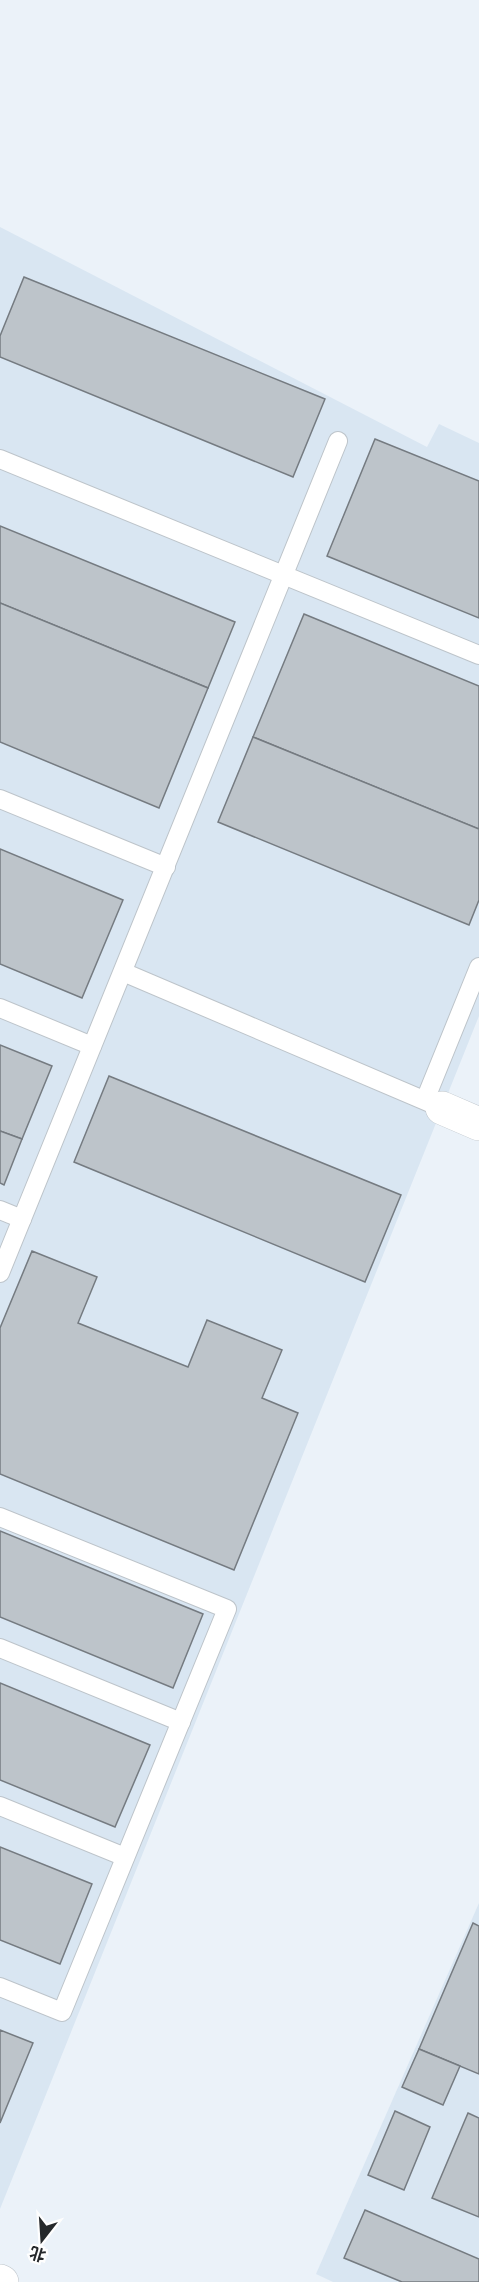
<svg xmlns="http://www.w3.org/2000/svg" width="479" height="2282" font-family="Jost,'Noto Sans SC',sans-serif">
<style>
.built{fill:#d9e6f2}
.building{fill:#bdc4ca;stroke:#757b81;stroke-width:1.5}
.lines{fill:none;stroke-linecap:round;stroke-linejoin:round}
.service-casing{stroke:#bdc4ca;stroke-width:20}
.minor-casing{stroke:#bdc4ca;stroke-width:34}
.tertiary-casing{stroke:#bdc4ca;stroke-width:34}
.service{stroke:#fff;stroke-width:18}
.minor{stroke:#fff;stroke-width:33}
.tertiary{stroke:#fff;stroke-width:33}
</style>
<rect width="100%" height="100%" fill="#ebf2f9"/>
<g class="built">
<path d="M0,227L427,447L439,424L479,443V1016L0,2209Z"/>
<path d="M479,1903V2282H333L316,2274Z"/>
</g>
<g class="building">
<path d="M24,277L325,399L293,477L0,357V336Z"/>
<path d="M375,439L479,481V618L327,556Z"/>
<path d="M0,526L235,622L208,688L0,603Z"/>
<path d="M0,603L208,688L159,808L0,742Z"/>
<path d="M304,614L479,686V829L253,737Z"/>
<path d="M253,737L479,829V900L469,925L218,822Z"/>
<path d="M0,849L123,900L82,998L0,964Z"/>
<path d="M0,1045L52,1066L22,1139L0,1131Z"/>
<path d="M109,1076L401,1195L365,1282L74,1162Z"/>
<path d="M0,1131L22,1139L4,1185L0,1183Z"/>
<path d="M32,1251L97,1277L78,1323L188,1367L207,1320L282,1350L262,1398L298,1413L234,1570L0,1474V1328Z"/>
<path d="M0,1531L203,1614L173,1688L0,1617Z"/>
<path d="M0,1683L150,1745L115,1827L0,1780Z"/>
<path d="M0,1847L92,1884L60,1964L0,1940Z"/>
<path d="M473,1923L479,1926V2074L419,2049Z"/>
<path d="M0,2030L33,2043L0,2123Z"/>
<path d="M419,2049L460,2066L443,2105L402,2087Z"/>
<path d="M395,2111L430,2127L404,2190L368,2175Z"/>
<path d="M468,2113L479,2118V2217L432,2198Z"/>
<path d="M365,2210L479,2259V2282H402L344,2258Z"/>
</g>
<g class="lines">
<g class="service-casing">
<g id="service">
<path d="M0,459L479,655"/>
<path d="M0,799L166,867"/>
<path d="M123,972L442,1108"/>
<path d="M0,1008L92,1046"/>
<path d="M425,1100L479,967"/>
<path d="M0,1210L22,1219"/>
<path d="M0,1273L338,441"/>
<path d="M0,1517L227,1609L62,2012L0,1987"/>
<path d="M0,1648L181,1722"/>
<path d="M0,1806L125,1857"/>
</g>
</g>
<g class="minor-casing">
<path id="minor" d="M442,1108L479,1124"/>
</g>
<g class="tertiary-casing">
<path id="tertiary" d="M0,2281L2,2282"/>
</g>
<use href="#service" class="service"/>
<use href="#minor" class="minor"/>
<use href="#tertiary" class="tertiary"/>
</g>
<g transform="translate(42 2240) rotate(197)" stroke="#fefefe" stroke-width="4.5" paint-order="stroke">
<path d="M0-4.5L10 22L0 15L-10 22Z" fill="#25282b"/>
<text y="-9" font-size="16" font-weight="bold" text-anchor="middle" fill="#25282b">北</text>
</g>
</svg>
